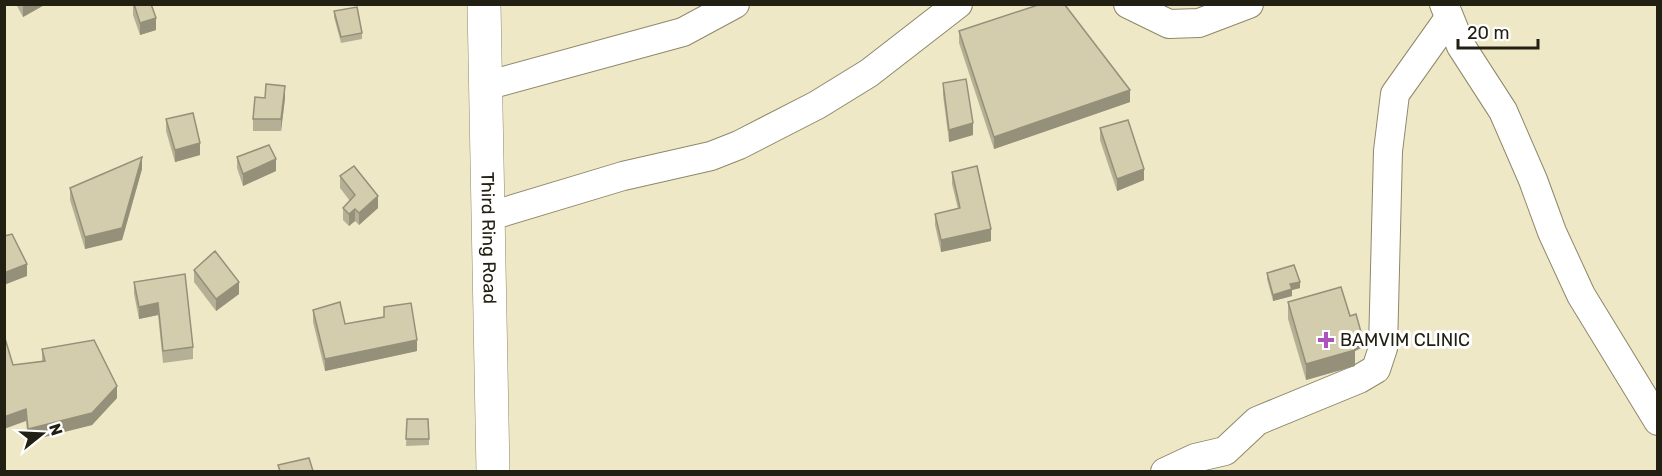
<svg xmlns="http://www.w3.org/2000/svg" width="1662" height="476" font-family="Rubik,sans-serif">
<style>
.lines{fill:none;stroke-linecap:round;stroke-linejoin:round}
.minor-casing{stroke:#8e886a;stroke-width:30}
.tertiary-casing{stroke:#8e886a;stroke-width:34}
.minor{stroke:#fff;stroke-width:28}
.tertiary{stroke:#fff;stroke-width:33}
.wall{fill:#b5b095}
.shaded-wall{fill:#949079}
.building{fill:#d3cdad;stroke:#949079;stroke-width:1.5}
.poi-dot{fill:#ac53c0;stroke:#fff;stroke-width:2}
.labels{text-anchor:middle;stroke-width:6;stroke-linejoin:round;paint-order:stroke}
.street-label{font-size:18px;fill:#222013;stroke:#fff}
.poi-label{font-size:18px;fill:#222013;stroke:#fff;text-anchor:start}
</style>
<rect width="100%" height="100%" fill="#eee8c7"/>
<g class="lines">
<g class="minor-casing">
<g id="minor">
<path d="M1128,4L1169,24L1199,23L1249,4"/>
<path d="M1444,4L1461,46L1503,111L1533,180L1552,232L1581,295L1658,421"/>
<path d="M485,86L683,32L735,4"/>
<path d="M487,217L623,176L711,156L739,145L817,105L869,73L958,4"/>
<path d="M1165,472L1195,458L1225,451L1257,421L1359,379L1376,369L1383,348L1388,151L1395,94L1449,18"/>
</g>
</g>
<g class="tertiary-casing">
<g id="tertiary">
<path id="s1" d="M484,4L493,472"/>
</g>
</g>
<use href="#minor" class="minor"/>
<use href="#tertiary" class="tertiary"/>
</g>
<g class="wall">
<path d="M16,4H46L23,17Z"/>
<path d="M133,4H151L156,30L140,35L133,15Z"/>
<path d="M334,11L362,33V39L341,43L334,17Z"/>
<path d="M959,31L1130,102L994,149L959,43Z"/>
<path d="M943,83L973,135L949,142L943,95Z"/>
<path d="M265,98H285L281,131H253V119Z"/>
<path d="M166,119L200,155L175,162L166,131Z"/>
<path d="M1100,128L1144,180L1117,191L1100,140Z"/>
<path d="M237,157L276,171L243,186L237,168Z"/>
<path d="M142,169L122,240L85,249L70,200V188Z"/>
<path d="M952,172L991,241L941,252L935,225V214L958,209L952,184Z"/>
<path d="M340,176L378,208L359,225L355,221L349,226L343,220V208L350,201L340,188Z"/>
<path d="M194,270L239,294L216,311L194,282Z"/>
<path d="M1267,273L1300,288L1292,290V296L1273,301L1267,279Z"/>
<path d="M185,274L193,347V359L163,363L158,315L139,319L134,294V282Z"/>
<path d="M1288,302L1350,316L1361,348L1355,351V366L1306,380L1288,319Z"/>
<path d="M313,310L345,324L417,351L325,371L313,322Z"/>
<path d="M42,349L117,398L92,425L28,441L26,421L13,365L42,361Z"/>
<path d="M407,419L429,439V445L406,446Z"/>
</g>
<g class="shaded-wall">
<path d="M24,4H46L23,17V5Z"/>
<path d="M156,18V30L140,35V23Z"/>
<path d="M285,86V98L281,131V119Z"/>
<path d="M1130,90V102L994,149V137Z"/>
<path d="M973,123V135L949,142V130Z"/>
<path d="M200,143V155L175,162V150Z"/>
<path d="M142,157V169L122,240L85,249V237Z"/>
<path d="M276,159V171L243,186V174Z"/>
<path d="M1144,169V180L1117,191V179Z"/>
<path d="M378,196V208L359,225V213Z"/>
<path d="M355,209V221L349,226V214Z"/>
<path d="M991,229V241L941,252V240Z"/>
<path d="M27,264V276L4,285V273Z"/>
<path d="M239,282V294L216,311V299Z"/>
<path d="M1300,282V288L1292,290V296L1273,301V295L1290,284Z"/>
<path d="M158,303V315L139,319V307Z"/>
<path d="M1361,332V348L1355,351V366L1306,380V364L1351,336Z"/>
<path d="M417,340V351L325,371V359Z"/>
<path d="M117,386V398L92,425L28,441V429Z"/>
<path d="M26,409V421L4,429V417Z"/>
</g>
<g class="building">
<path d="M134,4H151L156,18L140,23Z"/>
<path d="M1041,4L1065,5L1130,90L994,137L959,31Z"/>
<path d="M357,7L362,33L341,37L334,11Z"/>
<path d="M966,79L973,123L949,130L943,83Z"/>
<path d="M266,84L285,86L281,119H253L255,97L265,98Z"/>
<path d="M193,113L200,143L175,150L166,119Z"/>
<path d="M1128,120L1144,169L1117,179L1100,128Z"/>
<path d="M269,145L276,159L243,174L237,157Z"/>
<path d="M142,157L122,228L85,237L70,188Z"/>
<path d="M354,166L378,196L359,213L355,209L349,214L343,208L355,195L340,176Z"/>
<path d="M977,166L991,229L941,240L935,214L960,208L952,172Z"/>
<path d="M12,234L27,264L4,273V236Z"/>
<path d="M215,251L239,282L216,299L194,270Z"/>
<path d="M1294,265L1300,282L1290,284L1292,289L1273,295L1267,273Z"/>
<path d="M185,274L193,347L163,351L158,303L139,307L134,282Z"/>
<path d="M1341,287L1350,316L1356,314L1361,332L1351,336L1355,350L1306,364L1288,302Z"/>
<path d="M340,302L345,324L384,317V307L411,303L417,340L325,359L313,310Z"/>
<path d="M4,335L13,365L45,361L42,349L94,340L117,386L92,413L28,429L26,409L4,417Z"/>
<path d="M407,419H428L429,439H406Z"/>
<path d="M309,458L313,471H280L278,465Z"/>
</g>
<path class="poi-dot" d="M1323 331h6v6h6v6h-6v6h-6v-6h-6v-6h6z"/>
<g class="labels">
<g class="street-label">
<text dy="6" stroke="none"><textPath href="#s1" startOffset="234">Third Ring Road</textPath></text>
</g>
<g class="poi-label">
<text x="1340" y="346">BAMVIM CLINIC</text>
</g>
</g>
<rect width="1662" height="476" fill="none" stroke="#222013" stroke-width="12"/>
<g transform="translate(42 434) rotate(72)" stroke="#ffffff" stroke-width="4.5" paint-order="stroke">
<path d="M0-4.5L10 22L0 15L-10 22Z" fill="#222013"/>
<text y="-9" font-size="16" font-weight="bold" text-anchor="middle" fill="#222013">N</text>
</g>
<path d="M1458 39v9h80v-9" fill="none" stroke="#222013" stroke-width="3"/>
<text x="1467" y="39" font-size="18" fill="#222013" stroke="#ffffff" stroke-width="4.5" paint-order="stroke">20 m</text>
</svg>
